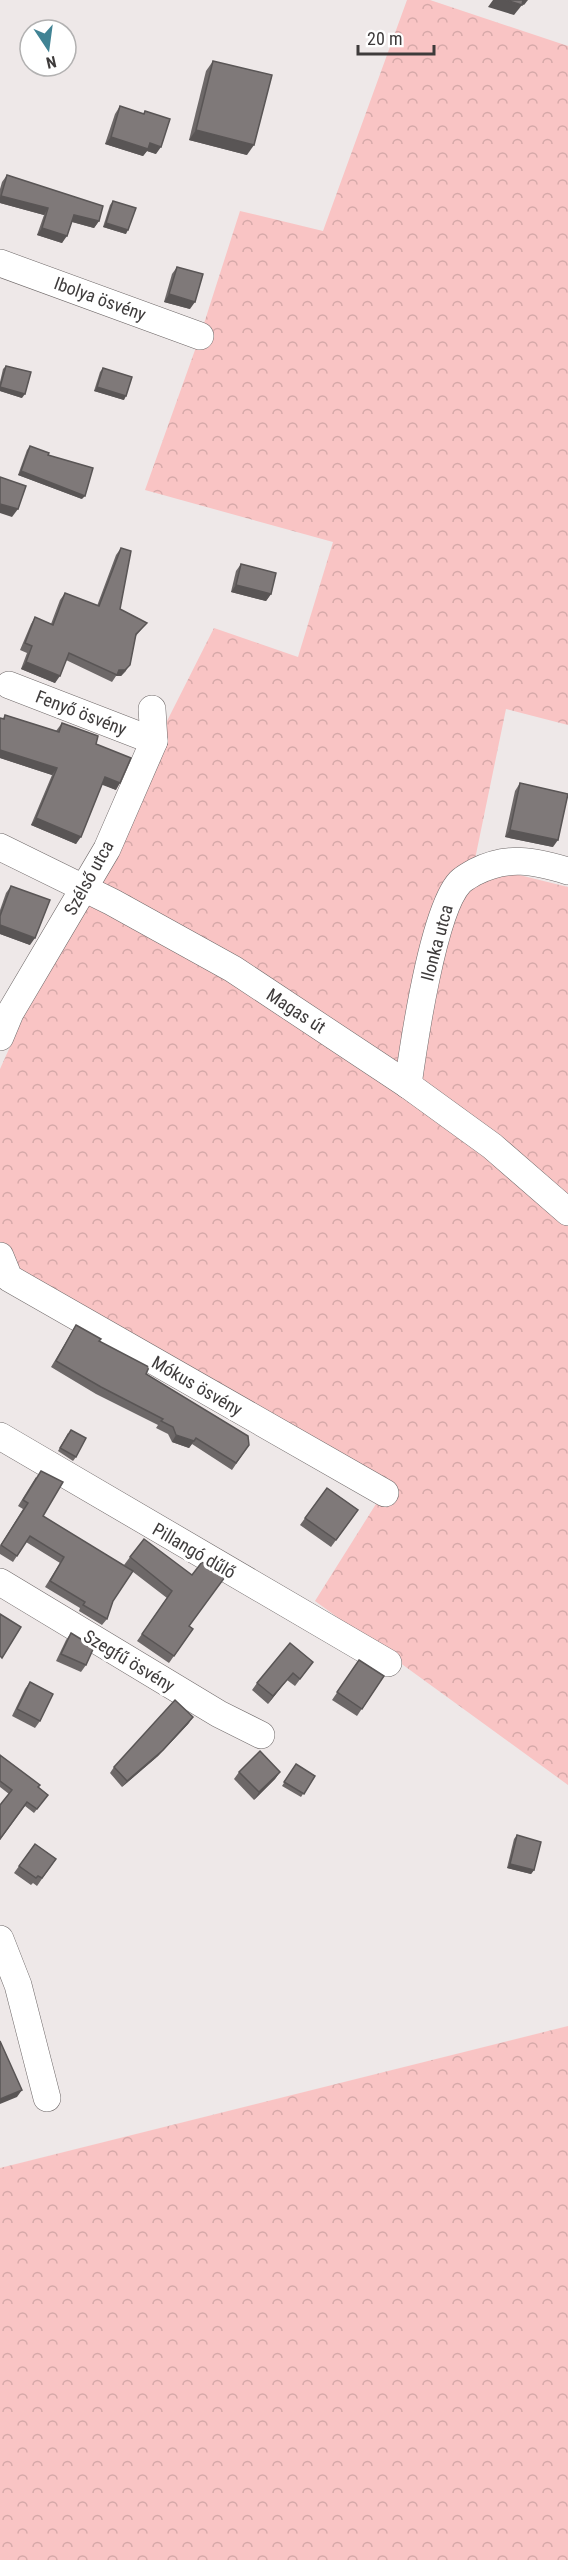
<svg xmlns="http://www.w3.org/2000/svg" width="568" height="2560" font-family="'Roboto Condensed',sans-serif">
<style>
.forest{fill:url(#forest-crowns)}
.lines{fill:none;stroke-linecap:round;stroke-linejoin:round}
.minor-casing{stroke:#6f6969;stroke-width:28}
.minor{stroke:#fff;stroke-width:27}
.wall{fill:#6d6868}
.shaded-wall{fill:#595555}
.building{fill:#7f7979;stroke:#595555;stroke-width:1.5}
.labels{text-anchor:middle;stroke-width:6;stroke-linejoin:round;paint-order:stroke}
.street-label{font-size:18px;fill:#3e3b3b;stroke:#fff}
</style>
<defs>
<pattern id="forest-crowns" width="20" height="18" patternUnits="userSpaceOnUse" patternTransform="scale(1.5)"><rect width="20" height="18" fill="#f9c4c4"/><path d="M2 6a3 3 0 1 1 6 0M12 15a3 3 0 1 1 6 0" fill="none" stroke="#d6a9a9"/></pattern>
</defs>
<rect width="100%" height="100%" fill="#eee8e8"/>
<g class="forest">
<path d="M407,0H430L568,46V725L506,709L474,864L568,887V1785L315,1601L386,1488L0,1268V1069L71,911L214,628L298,657L333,542L145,490L200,336L240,211L323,231Z"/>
<path d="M568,2026V2560H0V2168Z"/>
</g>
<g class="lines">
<g class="minor-casing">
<g id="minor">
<path d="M0,263L200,336"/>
<path d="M9,685L154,741"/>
<path d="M0,847L112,902L233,969L408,1085L492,1146L568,1212"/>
<path d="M0,1037L10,1013L107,849L154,741L152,709"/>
<path d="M408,1085C414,1042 433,910 460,882C464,878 470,875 475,872C508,855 534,861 568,871"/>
<path d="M0,1256L9,1278L385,1493"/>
<path d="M0,1436L388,1663"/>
<path d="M0,1582L219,1714L261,1735"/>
<path d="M0,1939L18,1985L47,2098"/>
</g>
</g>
<use href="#minor" class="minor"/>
</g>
<g class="wall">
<path d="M213,61L247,155L189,140L206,71Z"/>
<path d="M120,106L143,114L145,111L156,154L147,151L143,156L105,144L115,114Z"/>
<path d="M7,175L99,221L94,228L72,222L62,243L37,235L44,215L0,203V189L2,182Z"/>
<path d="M113,201L126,234L103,227L110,205Z"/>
<path d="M177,267L190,309L164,302L172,274Z"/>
<path d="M6,366L22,398L0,391V382L3,369Z"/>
<path d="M103,368L124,400L94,391L100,372Z"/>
<path d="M30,446L48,455L82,499L18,475L27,450Z"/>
<path d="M121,548L120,609L147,623L135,637L126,671L121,676H116L112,682L66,660L55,683L21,669L27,653L20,650L31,624L35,617L51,624L60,600L65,593L97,606L116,555Z"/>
<path d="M241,564L271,594L266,601L231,592L236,571Z"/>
<path d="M5,715L56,731L62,723L96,744L116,790L102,784L76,844L31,825L52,775L0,758V718L3,719Z"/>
<path d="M520,783L553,847L505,837L515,791Z"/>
<path d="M11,886L30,945L0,934V910L6,893Z"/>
<path d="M76,1325L249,1445L232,1470L192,1444L189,1448L172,1442L168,1434L156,1428L158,1425L96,1394L51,1367Z"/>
<path d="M68,1433L76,1457L73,1461L58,1451Z"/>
<path d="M36,1477L43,1516L113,1601L107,1619L102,1625L79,1611L80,1608L45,1587L60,1563L26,1542L13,1562L0,1554V1546L23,1509L18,1506Z"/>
<path d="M327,1488L358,1510L331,1547L300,1525Z"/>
<path d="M130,1557L192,1575L189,1626L193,1629L169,1663L137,1641L167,1598L124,1565Z"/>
<path d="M71,1633L86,1665L81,1672L56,1661L66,1640Z"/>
<path d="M359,1660L384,1676L357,1716L332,1700Z"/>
<path d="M313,1662L295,1686L287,1680L268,1704L252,1690L257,1683Z"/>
<path d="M30,1682L40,1721L35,1728L12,1716L25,1689Z"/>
<path d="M189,1723L158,1756L122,1787L110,1773L114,1767Z"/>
<path d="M0,1755L48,1795L34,1813L25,1806L0,1840V1805L9,1794L0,1787Z"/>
<path d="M296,1764L315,1776L301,1797L282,1786Z"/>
<path d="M239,1772H280L275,1779L254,1800L234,1779Z"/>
<path d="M517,1835L534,1870L531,1874L507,1868L514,1839Z"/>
<path d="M35,1844L56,1859L37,1886L33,1883L31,1885L14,1873Z"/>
</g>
<g class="shaded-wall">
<path d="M493,0H506L522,5L514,15L488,7Z"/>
<path d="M521,0H528L524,5L518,3Z"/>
<path d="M196,130L254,145L247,155L189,140Z"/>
<path d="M111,137L150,143L161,147L156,154L147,151L143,156L105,144Z"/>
<path d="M1,196L48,208L44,215L0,203V197Z"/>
<path d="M74,215L99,221L94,228L69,221Z"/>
<path d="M106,223L128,230L126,234L103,227Z"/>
<path d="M42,228L67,236L62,243L37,235Z"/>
<path d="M169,294L195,302L190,309L164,302Z"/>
<path d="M0,387L25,394L22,398L0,391Z"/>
<path d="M97,387L126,396L124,400L94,391Z"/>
<path d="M21,471L85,496L82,499L18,475Z"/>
<path d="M0,504L18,509L12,517L0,513Z"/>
<path d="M236,585L271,594L266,601L231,592Z"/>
<path d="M26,662L60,676L55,683L21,669Z"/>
<path d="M130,665L121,676H116L119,670Z"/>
<path d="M0,750L57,768L52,775L0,758Z"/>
<path d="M105,777L120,783L116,790L100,784Z"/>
<path d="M36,818L81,837L76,844L31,825Z"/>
<path d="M510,830L558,840L553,847L505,837Z"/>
<path d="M0,925L35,938L30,945L0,934Z"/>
<path d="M176,1435L194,1441L189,1448L172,1442Z"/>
<path d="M293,1673L287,1680L268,1704L273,1696Z"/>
<path d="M193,1717L189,1723L158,1756L122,1787L127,1781Z"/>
<path d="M280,1772L275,1779L254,1800L259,1792Z"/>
<path d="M510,1864L534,1870L531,1874L507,1868Z"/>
<path d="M22,2090L17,2097L0,2104V2099Z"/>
</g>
<g class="building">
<path d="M506,0H523L522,5Z"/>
<path d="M213,61L272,75L254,145L196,130Z"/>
<path d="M120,106L144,114L145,111L170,119L161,147L150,143L148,149L111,137Z"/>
<path d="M7,175L103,206L99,221L74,215L67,236L42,228L48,208L1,196Z"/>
<path d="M113,201L136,208L128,230L106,223Z"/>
<path d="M177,267L203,274L195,302L169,294Z"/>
<path d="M6,366L31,372L25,394L0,387Z"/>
<path d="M103,368L132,377L126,396L97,387Z"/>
<path d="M30,446L49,453L48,455L93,468L85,496L21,471Z"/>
<path d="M0,477L26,486L18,509L0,504Z"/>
<path d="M121,548L131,551L120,609L147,623L136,634L130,665L125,670H119L117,675L69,653L60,676L26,662L32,646L25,643L35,617L53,625L65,593L99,606Z"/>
<path d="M241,564L276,573L271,594L236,585Z"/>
<path d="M5,715L59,732L62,723L98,736L96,744L131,758L120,783L105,777L81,837L36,818L57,768L0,750V718L4,719Z"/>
<path d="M520,783L568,794L558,840L510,830Z"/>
<path d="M11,886L50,900L35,938L0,925V916Z"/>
<path d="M76,1325L101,1339L99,1341L149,1367L146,1374L248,1436L249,1445L236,1463L196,1438L194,1441L176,1435L173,1427L161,1421L163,1419L101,1387L56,1361Z"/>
<path d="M71,1430L86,1438L76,1457L60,1448Z"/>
<path d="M41,1471L63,1482L43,1516L133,1571L113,1601L107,1619L83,1605L85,1602L50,1581L64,1557L30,1536L17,1556L1,1545L28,1503L23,1500Z"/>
<path d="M327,1488L358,1510L336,1540L305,1518Z"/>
<path d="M144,1539L192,1575L202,1562L225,1577L189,1626L193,1629L174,1656L142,1634L172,1591L130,1557Z"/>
<path d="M0,1614L21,1627L2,1658L0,1656Z"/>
<path d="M71,1633L94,1647L86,1665L61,1654Z"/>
<path d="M290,1643L313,1662L300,1679L293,1673L273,1696L257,1683Z"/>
<path d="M359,1660L384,1676L362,1709L337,1692Z"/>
<path d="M30,1682L53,1694L40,1721L17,1709Z"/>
<path d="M175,1700L193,1717L163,1750L127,1781L114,1767Z"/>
<path d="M260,1751L280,1772L259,1792L239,1772Z"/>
<path d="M0,1755L40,1785L38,1787L48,1795L37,1809L27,1802L0,1839V1805L12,1790L0,1781Z"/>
<path d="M296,1764L315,1776L304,1794L284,1782Z"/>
<path d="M517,1835L541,1842L534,1870L510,1864Z"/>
<path d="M35,1844L56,1859L42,1878L38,1876L36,1878L19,1866Z"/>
<path d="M0,2041L22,2090L0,2099Z"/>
</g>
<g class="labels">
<g class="street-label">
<text transform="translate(100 299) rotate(20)" y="6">Ibolya ösvény</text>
<text transform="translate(81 713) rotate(21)" y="6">Fenyő ösvény</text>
<text transform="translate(89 878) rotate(-61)" y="6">Szélső utca</text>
<text transform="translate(437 943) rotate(-75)" y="6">Ilonka utca</text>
<text transform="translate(296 1011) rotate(33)" y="6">Magas út</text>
<text transform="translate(197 1386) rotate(30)" y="6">Mókus ösvény</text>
<text transform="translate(194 1551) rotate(30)" y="6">Pillangó dűlő</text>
<text transform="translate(129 1661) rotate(31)" y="6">Szegfű ösvény</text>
</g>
</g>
<g transform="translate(48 48) rotate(167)"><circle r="28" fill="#ffffff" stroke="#b2b1b1" stroke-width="1.5"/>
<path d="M0-4.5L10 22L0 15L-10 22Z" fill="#418394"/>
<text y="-9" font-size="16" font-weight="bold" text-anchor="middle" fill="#3e3b3b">N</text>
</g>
<path d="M358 45v9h76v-9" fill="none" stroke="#3e3b3b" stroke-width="3"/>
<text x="367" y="45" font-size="18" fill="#3e3b3b" stroke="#ffffff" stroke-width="4.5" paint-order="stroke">20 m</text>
</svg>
